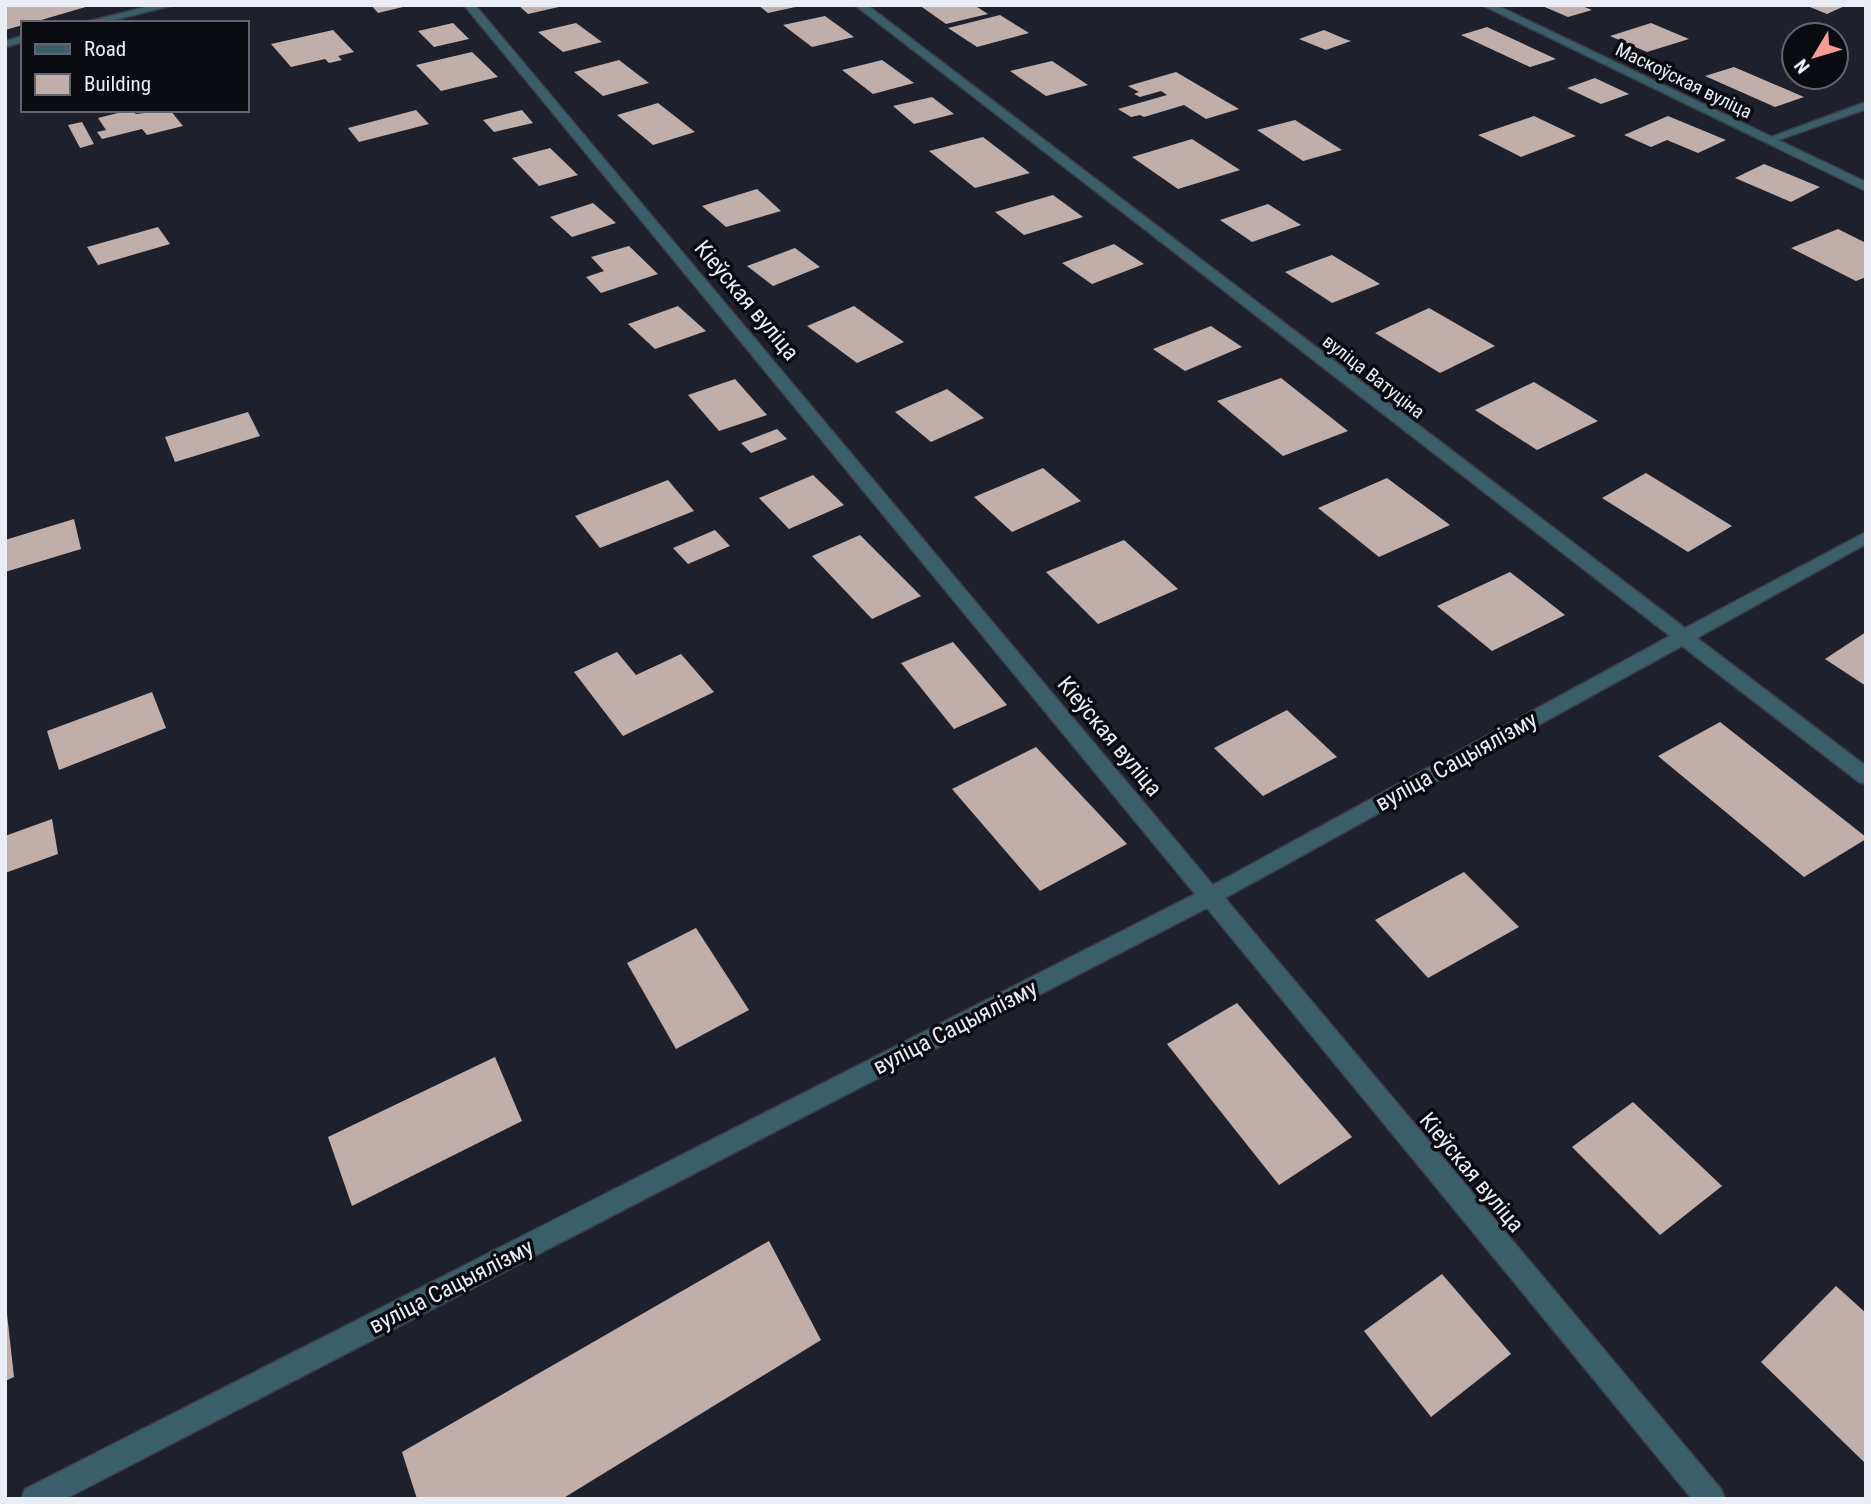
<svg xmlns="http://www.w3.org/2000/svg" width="1871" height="1504" font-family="'Roboto Condensed',sans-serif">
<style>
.building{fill:#bfaeaa}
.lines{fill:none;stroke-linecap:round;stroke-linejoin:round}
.minor-casing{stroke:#3b3e48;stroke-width:3}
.tertiary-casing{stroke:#3b3e48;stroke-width:3}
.minor{fill:#3a5e6a;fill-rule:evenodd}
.tertiary{fill:#3a5e6a;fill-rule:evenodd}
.labels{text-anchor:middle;stroke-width:7;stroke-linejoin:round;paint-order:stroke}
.far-street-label{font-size:19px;fill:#ebedf5;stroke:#0a0b10}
.street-label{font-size:23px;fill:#ebedf5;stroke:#0a0b10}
</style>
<rect width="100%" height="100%" fill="#1e212c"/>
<g class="building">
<path d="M5,5H89V6L31,23H23V25L5,30Z"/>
<path d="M371,5H407V6L378,13Z"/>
<path d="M518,5H563V6L528,14Z"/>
<path d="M758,5H799L800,6L768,13Z"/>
<path d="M919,5H974L988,14L946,24Z"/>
<path d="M1540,5H1580L1592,10L1568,17Z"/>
<path d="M1805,5H1847L1827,14Z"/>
<path d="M1000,15L1029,33L977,47L948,28Z"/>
<path d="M825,16L854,37L812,47L783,25Z"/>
<path d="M453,23L469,39L434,47L418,31Z"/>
<path d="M576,23L602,42L563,52L538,32Z"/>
<path d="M1651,23L1689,39L1647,52L1610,36Z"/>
<path d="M1487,27L1556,59L1530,67L1461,35Z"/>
<path d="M333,30L354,52L338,56L342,60L329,63L325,59L291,67L271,44Z"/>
<path d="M1324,30L1345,39L1351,41L1326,50L1299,39Z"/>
<path d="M472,52L498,77L441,91L416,65Z"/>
<path d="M619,60L649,83L603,96L574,72Z"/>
<path d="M882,60L914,83L873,94L842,70Z"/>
<path d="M1052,61L1088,85L1046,96L1010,71Z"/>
<path d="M1734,67L1804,97L1775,107L1705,76Z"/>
<path d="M1176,72L1239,109L1206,119L1184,105L1144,117L1140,115L1131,117L1118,109L1167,95L1161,91L1140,97L1134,94L1139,92L1128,86Z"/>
<path d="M1595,78L1629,94L1601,104L1567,88Z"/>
<path d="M932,97L954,114L914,124L893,106Z"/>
<path d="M658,103L695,132L653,145L617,115Z"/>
<path d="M130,110L136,114L170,110L183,126L147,135L142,129L102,139L97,132L106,130L98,118Z"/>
<path d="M416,110L429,124L359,142L348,128Z"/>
<path d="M522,110L533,123L494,132L483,120Z"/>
<path d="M1534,116L1576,136L1521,157L1478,135Z"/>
<path d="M1668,116L1726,140L1698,153L1667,140L1651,147L1624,135Z"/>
<path d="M1295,120L1342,150L1303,161L1257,130Z"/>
<path d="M82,122L94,144L80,148L68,125Z"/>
<path d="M983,137L1030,173L975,188L929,151Z"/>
<path d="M1192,139L1240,170L1178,189L1132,157Z"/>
<path d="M550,148L578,175L539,186L512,158Z"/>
<path d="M1764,164L1820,187L1791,202L1735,178Z"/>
<path d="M757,189L781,211L726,227L702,206Z"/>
<path d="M1053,195L1083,217L1024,235L995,212Z"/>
<path d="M593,203L616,223L572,237L550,217Z"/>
<path d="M1268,204L1301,225L1252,242L1220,220Z"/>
<path d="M158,227L170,244L98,265L87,247Z"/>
<path d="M1838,229L1866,243V277L1856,281L1791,248Z"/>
<path d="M1114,244L1144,264L1092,284L1062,263Z"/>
<path d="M629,246L658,274L601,293L586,277L604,271L591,257Z"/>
<path d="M795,248L820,267L773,286L747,266Z"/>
<path d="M1332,255L1380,284L1332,303L1285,272Z"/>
<path d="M678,306L706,331L655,349L628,324Z"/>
<path d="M854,306L904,342L857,363L807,326Z"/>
<path d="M1429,308L1495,346L1440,373L1375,333Z"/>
<path d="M1211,326L1242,347L1185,371L1153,349Z"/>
<path d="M1281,378L1348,431L1283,456L1217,401Z"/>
<path d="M735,379L767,415L719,431L688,395Z"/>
<path d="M1534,382L1598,421L1537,450L1475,410Z"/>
<path d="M947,389L984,418L931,442L895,412Z"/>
<path d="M248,412L260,436L175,462L165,437Z"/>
<path d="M777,429L787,439L751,453L741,443Z"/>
<path d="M1043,468L1081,501L1012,532L974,497Z"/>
<path d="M1646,473L1672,489L1732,526L1688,552L1602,498Z"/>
<path d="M813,475L844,505L789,529L759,498Z"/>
<path d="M1387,478L1450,525L1379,557L1318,508Z"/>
<path d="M668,480L694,511L600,548L575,516Z"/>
<path d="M74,519L81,549L5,572V540Z"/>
<path d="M715,530L730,546L688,564L673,548Z"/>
<path d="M860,535L921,596L872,619L812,556Z"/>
<path d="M1124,540L1178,589L1098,624L1046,572Z"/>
<path d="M1510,572L1565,615L1492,651L1437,606Z"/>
<path d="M1866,632V686L1825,659Z"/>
<path d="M953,642L1007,705L954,729L901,663Z"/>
<path d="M617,652L636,675L681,654L714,692L623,736L574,672Z"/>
<path d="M152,692L166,728L59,770L47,731Z"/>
<path d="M1287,710L1337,757L1263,796L1214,748Z"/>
<path d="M1720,722L1866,837V839L1804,877L1658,756Z"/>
<path d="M1036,747L1127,844L1040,891L952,789Z"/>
<path d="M52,819L58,854L5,873V836Z"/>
<path d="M1464,872L1519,927L1428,978L1375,920Z"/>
<path d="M696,928L749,1010L676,1049L627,963Z"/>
<path d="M1237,1003L1352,1137L1279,1185L1167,1044Z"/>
<path d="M495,1057L522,1121L352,1206L328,1137Z"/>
<path d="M1633,1102L1722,1186L1660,1235L1572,1147Z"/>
<path d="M769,1241L821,1340L562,1499H417L402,1452Z"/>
<path d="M1442,1274L1511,1354L1431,1417L1364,1331Z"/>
<path d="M1836,1286L1866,1313V1464L1761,1362Z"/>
<path d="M7,1314L14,1377L5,1381V1315Z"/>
</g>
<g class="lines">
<g class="minor-casing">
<g id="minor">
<path d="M464,5H475L1213,885L1670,636L855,5H867L1685,628L1866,532V544L1697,638L1866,766V784L1859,782L1682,646L1225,898L1721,1489L1725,1499H1692L1207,908L65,1499H21L25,1489L1195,894Z"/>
<path d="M1866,102V109L1773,142L1763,140Z"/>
</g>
</g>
<g class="tertiary-casing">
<g id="tertiary">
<path d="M154,5H174L102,23H82Z"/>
<path d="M1482,5H1496L1866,182V191Z"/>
<path d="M23,36V42L5,47V41Z"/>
</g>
</g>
<use href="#minor" class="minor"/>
<use href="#tertiary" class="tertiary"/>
</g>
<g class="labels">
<g class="far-street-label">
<text transform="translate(1684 80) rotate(26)" y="7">Маскоўская вуліца</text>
<text transform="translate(1374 376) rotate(38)" y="7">вуліца Ватуціна</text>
</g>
<g class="street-label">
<text transform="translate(747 300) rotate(50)" y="8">Кіеўская вуліца</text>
<text transform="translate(1110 736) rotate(50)" y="8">Кіеўская вуліца</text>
<text transform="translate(1456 761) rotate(-29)" y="8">вуліца Сацыялізму</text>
<text transform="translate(955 1027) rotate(-27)" y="8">вуліца Сацыялізму</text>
<text transform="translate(1472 1172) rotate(50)" y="8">Кіеўская вуліца</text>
<text transform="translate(451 1286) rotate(-27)" y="8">вуліца Сацыялізму</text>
</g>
</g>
<rect width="1871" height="1504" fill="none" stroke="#ebedf5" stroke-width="14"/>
<rect x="21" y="21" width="228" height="91" fill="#0a0b10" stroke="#64656c" stroke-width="2"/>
<rect x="35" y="44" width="35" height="10" fill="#3a5e6a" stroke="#64656c" stroke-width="2"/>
<text x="84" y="56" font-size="21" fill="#ebedf5">Road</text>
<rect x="35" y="74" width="35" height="21" fill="#bfaeaa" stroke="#64656c" stroke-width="2"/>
<text x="84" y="91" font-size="21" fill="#ebedf5">Building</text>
<g transform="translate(1815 56) rotate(232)"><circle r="33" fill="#0a0b10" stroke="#64656c" stroke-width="2"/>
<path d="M0-5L12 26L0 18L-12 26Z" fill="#f59c95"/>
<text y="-10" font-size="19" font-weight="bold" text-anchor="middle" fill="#ebedf5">N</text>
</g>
</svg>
